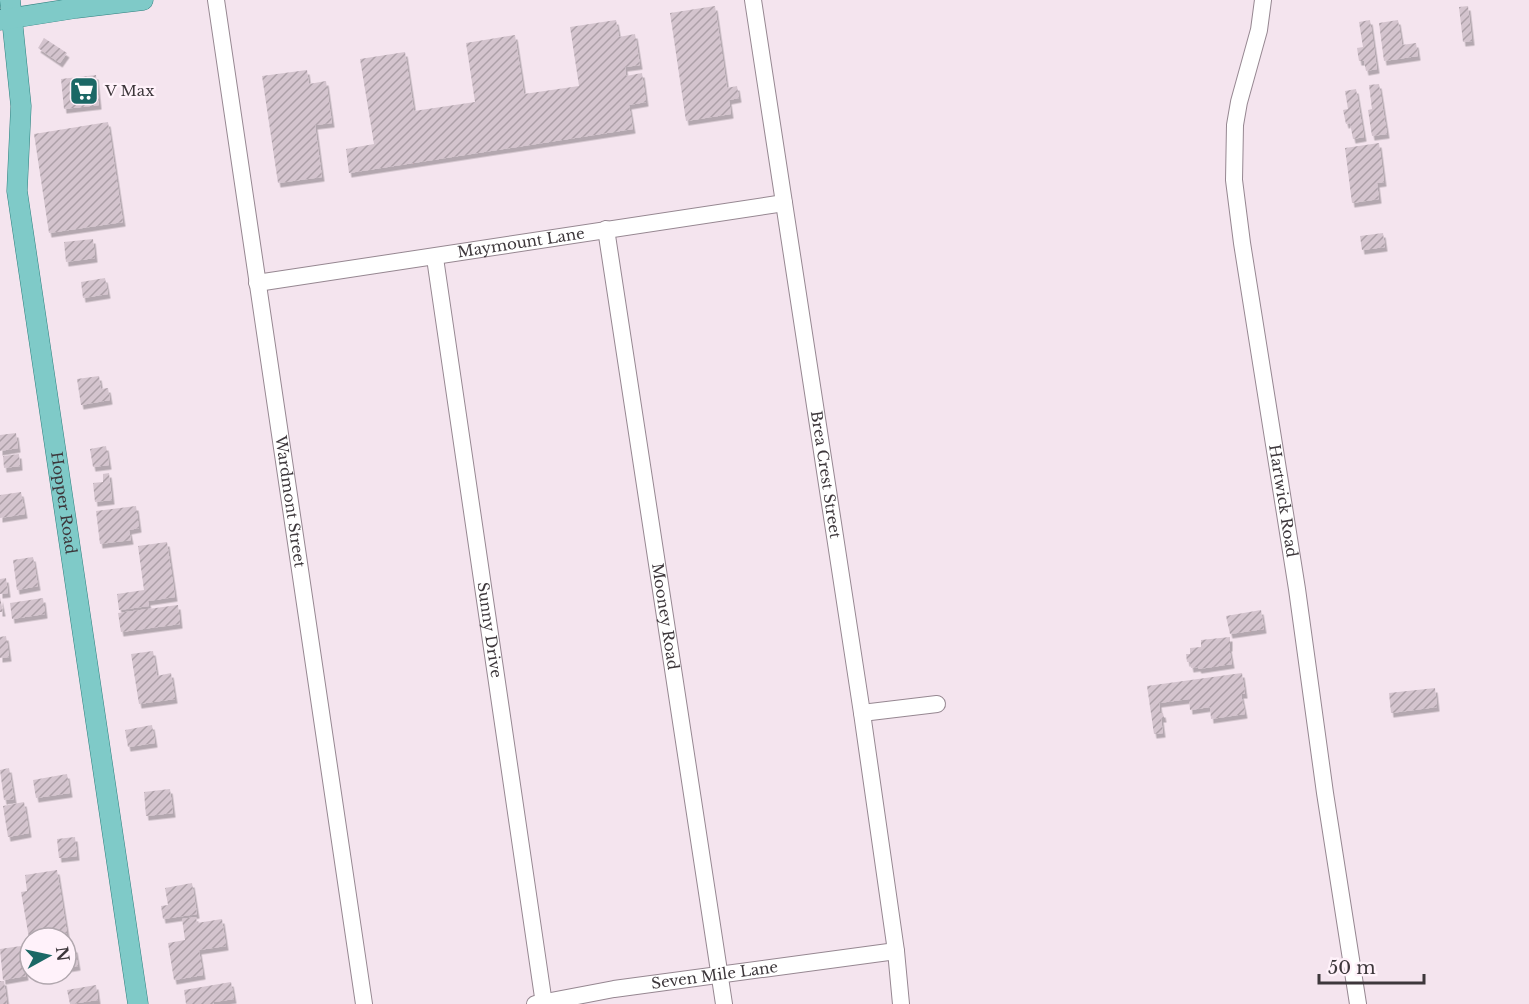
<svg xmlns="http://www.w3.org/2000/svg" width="1529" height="1004" font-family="'Libre Baskerville',serif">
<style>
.building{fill:url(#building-hatch);filter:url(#shadow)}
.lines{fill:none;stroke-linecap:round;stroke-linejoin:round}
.minor-casing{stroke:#968791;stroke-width:18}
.major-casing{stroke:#30807f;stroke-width:21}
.minor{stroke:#fff;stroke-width:16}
.major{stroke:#7fcac8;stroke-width:20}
.labels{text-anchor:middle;stroke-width:4.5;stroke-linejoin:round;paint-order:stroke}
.poi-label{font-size:15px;fill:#3d373b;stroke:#fff2fa;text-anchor:start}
.street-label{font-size:15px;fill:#3d373b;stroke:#fff2fa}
</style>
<defs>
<pattern id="building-hatch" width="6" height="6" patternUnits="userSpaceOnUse" patternTransform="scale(1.5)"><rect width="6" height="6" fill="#d4c4ce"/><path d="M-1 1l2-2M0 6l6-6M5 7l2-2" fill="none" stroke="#ada0a8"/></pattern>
<filter id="shadow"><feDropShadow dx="2.5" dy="4.5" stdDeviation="0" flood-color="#0004"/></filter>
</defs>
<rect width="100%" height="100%" fill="#f4e4ee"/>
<g class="building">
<path d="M715,6L727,88L737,86L739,98L729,100L731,114L686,121L670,13Z"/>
<path d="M1468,6L1472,41L1463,42L1459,7Z"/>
<path d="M616,20L619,37L635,34L640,65L625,67L626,76L642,73L646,102L629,105L633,129L349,173L346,149L374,144L360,59L405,52L414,111L475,102L466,43L515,35L524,94L579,86L570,27Z"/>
<path d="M1370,20L1377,69L1366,71L1364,61H1359L1357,48L1363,47L1359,22Z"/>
<path d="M1398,20L1402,45L1416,43L1418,56L1384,61L1379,23Z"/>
<path d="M44,38L67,53L60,63L38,48Z"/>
<path d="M307,70L309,84L326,81L332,123L315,125L322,177L278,183L262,76Z"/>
<path d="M96,75L99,105L64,109L61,79Z"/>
<path d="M1379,84L1387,134L1372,136L1368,110L1372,109L1369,85Z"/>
<path d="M1356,89L1364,137L1353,139L1350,123L1346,124L1343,110L1348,109L1345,91Z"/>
<path d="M108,122L123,222L49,233L34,134Z"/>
<path d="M1379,143L1384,182L1377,183L1379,199L1352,203L1345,148Z"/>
<path d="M1383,233L1385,247L1362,250L1360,236Z"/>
<path d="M93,239L95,258L66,262L64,242Z"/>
<path d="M105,278L108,294L83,298L81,282Z"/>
<path d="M99,376L101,389L108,388L110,400L81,405L77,379Z"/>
<path d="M16,433L18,448L0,451V435Z"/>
<path d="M106,446L109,465L93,467L90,449Z"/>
<path d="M19,454L20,466L4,468L3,456Z"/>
<path d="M109,473L112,500L95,502L93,483L103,482V474Z"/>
<path d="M21,492L25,514L0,518V495Z"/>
<path d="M136,506L139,528L129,530L131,540L100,544L96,511Z"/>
<path d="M167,542L175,597L148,601L149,606L119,610L117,594L144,590L138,546Z"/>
<path d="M33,557L38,586L17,590L13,560Z"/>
<path d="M6,578L8,593L0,594V579Z"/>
<path d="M0,597L3,612H0Z"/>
<path d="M43,598L45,614L12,619L10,603Z"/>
<path d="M178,605L180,624L121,632L118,613Z"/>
<path d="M1261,610L1264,629L1230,634L1226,616Z"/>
<path d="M6,636L9,657L0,658V637Z"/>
<path d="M1230,637V647H1229L1232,664L1199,669L1198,667L1191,668L1190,662H1187L1186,654H1190V648L1201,647V640Z"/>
<path d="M153,651L157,676L171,673L175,699L139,704L131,654Z"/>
<path d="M1242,673L1245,694H1241L1245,714L1211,719L1210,707L1190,710L1189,699L1159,703L1160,713H1163L1164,718H1161L1163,733L1154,734L1147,686Z"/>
<path d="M1435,688L1437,707L1391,713L1389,693Z"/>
<path d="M152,725L155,743L128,747L125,730Z"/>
<path d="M9,768L14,799L4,800L0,770Z"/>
<path d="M67,774L70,793L36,798L33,780Z"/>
<path d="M170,789L173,813L146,816L144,792Z"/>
<path d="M24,802L29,833L8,837L3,806Z"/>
<path d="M75,837L77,856L59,858L57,839Z"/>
<path d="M57,870L67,933L29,938L21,892L27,891L25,875Z"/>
<path d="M192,883L197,914L163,919L161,906L168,905L165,888Z"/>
<path d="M196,917L197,923L222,919L226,946L199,950L203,975L174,980L168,943L185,940L182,919Z"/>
<path d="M21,946L26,976L3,980L0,949Z"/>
<path d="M75,948L78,966L66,968V950Z"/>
<path d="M0,981H4L7,1004H0Z"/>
<path d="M231,982L234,999L214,1002V1004H186L184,990Z"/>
<path d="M96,985L98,1000L70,1004L67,990Z"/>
</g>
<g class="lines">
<g class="minor-casing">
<g id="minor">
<path id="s1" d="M216,0L364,1004"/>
<path id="s2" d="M753,0L862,713L896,951L901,1004"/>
<path id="s3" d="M1263,0L1259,30L1239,102L1235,125L1234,180L1242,243L1297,589L1325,793L1358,1004"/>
<path id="s4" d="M606,229L724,1004"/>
<path id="s5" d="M435,258L544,1004"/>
<path id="s6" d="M257,283L784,203"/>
<path d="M862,713L937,704"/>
<path id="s7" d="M535,1004L614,989L896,951"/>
</g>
</g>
<g class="major-casing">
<g id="major">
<path id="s8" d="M10,0L21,106L17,191L138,1004"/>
<path d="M0,20L76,8L143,0"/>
</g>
</g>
<use href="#minor" class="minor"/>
<use href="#major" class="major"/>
</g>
<defs>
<g id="supermarket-square" transform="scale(1.5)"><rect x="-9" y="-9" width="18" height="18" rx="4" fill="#1b6866" stroke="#fff2fa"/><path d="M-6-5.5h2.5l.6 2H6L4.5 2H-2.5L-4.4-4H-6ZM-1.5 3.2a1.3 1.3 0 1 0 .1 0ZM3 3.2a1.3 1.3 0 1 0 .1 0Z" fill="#fff"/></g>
</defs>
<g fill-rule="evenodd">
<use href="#supermarket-square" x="84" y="91"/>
</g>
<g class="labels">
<g class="poi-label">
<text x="105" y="96">V Max</text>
</g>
<g class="street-label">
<text dy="5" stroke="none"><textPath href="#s6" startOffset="267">Maymount Lane</textPath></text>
<text dy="5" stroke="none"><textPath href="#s2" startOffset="480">Brea Crest Street</textPath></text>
<text dy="5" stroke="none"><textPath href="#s3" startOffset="508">Hartwick Road</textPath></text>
<text dy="5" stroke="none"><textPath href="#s1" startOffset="507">Wardmont Street</textPath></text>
<text dy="5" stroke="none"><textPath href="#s8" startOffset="507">Hopper Road</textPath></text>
<text dy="5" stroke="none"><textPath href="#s4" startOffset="392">Mooney Road</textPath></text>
<text dy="5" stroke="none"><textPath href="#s5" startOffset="376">Sunny Drive</textPath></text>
<text dy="5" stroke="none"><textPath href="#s7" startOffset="182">Seven Mile Lane</textPath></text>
</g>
</g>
<g transform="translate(48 956) rotate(82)"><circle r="28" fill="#fff2fa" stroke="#b1a7ae" stroke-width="1.5"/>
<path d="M0-4.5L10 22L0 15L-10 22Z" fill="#1b6866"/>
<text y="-9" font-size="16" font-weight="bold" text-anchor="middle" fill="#3d373b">N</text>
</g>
<path d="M1319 974v9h105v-9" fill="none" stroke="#3d373b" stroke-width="3"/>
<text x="1328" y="974" font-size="18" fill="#3d373b" stroke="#fff2fa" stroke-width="4.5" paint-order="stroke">50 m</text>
</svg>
